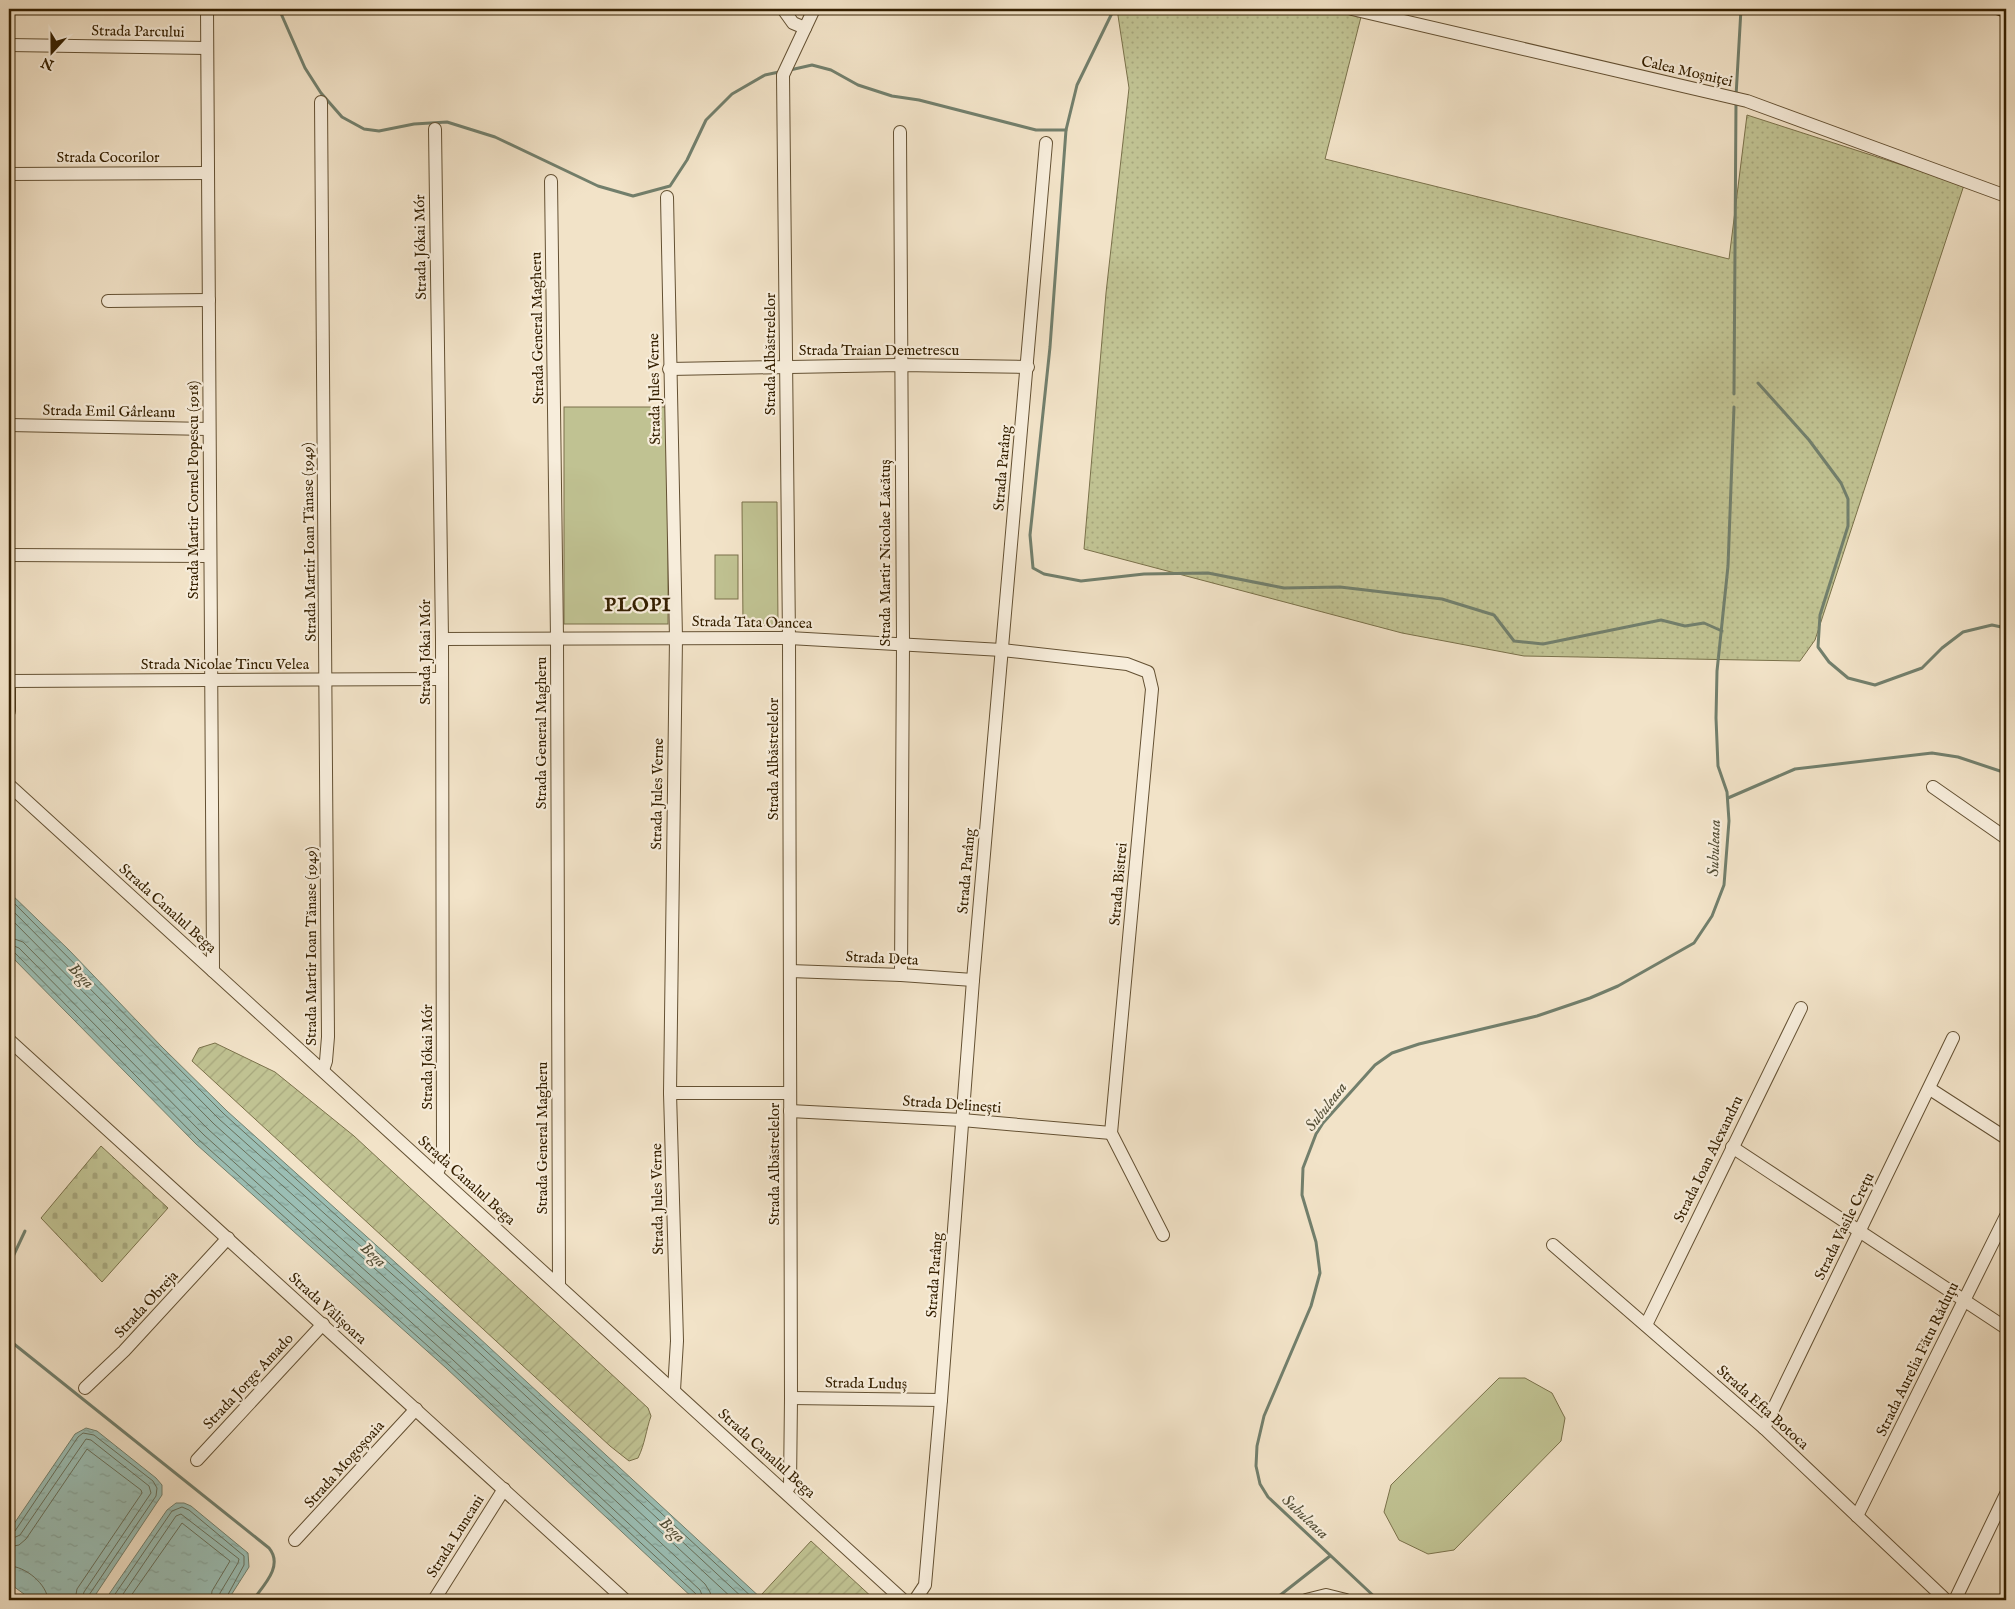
<svg xmlns="http://www.w3.org/2000/svg" width="2015" height="1609" font-family="'IM FELL English',serif">
<style>
.grass{fill:url(#grass-dots);stroke:#7a714a}
.cemetery{fill:url(#cemetery-stones);stroke:#7a714a}
.park{fill:#c0c292;stroke:#7a714a}
.garden{fill:url(#garden-furrows);stroke:#7a714a}
.water{fill:url(#water-ripples);stroke:#727f6c}
.lines{fill:none;stroke-linecap:round;stroke-linejoin:round}
.shore{stroke:#686f5a;stroke-width:1}
.stream{stroke:#727f6c;stroke-width:3}
.minor-casing{stroke:#645133;stroke-width:14}
.minor{stroke:#f7eddb;stroke-width:12}
.rail-casing{stroke:#352001;stroke-width:5}
.rail{stroke:#f7eddb;stroke-width:3;stroke-dasharray:9;stroke-linecap:butt}
.labels{text-anchor:middle;stroke-width:4.5;stroke-linejoin:round;paint-order:stroke}
.street-label{font-size:15px;fill:#352001;stroke:#f7eddb}
.water-label{font-size:16px;font-style:italic;fill:#544f37;stroke:#f7eddb}
.district-label{font-size:20px;font-weight:bold;letter-spacing:1px;fill:#352001;stroke:#f7eddb}
</style>
<defs>
<pattern id="grass-dots" width="8" height="8" patternUnits="userSpaceOnUse" patternTransform="scale(1.25)"><rect width="8" height="8" fill="#c0c292"/><path d="M2 2h.1M6 6h.1" fill="none" stroke="#a6a67c" stroke-width="1.8" stroke-linecap="round"/></pattern>
<pattern id="cemetery-stones" width="16" height="16" patternUnits="userSpaceOnUse" patternTransform="scale(1.25)"><rect width="16" height="16" fill="#c0c292"/><path d="M2 7V4a2 2 0 0 1 4 0v3zM10 15v-3a2 2 0 0 1 4 0v3z" fill="#a6a67c"/></pattern>
<pattern id="garden-furrows" width="10" height="10" patternUnits="userSpaceOnUse" patternTransform="scale(1.25)"><rect width="10" height="10" fill="#c0c292"/><path d="M-1 1l2-2M0 10L10 0M9 11l2-2" fill="none" stroke="#a6a67c"/></pattern>
<pattern id="water-ripples" width="26" height="14" patternUnits="userSpaceOnUse" patternTransform="scale(1.25)"><rect width="26" height="14" fill="#9bbeb4"/><path d="M2 4q2-2 4 0t4 0M15 11q2-2 4 0t4 0" fill="none" stroke="#86a399"/></pattern>
</defs>
<rect width="100%" height="100%" fill="#f2e3c8"/>
<filter id="stains"><feTurbulence type="fractalNoise" baseFrequency=".004" numOctaves="4"/><feColorMatrix values="0 0 0 0 .2 0 0 0 0 .09 0 0 0 0 .02 0 0 0 .5 -.17"/></filter>
<radialGradient id="worn" r=".72"><stop offset=".6" stop-color="#630" stop-opacity="0"/><stop offset="1" stop-color="#630" stop-opacity=".3"/></radialGradient>
<path class="grass" d="M1117,9H1363L1325,159L1729,259L1747,115L1964,185L1815,640L1800,661L1524,656L1402,633L1084,549L1106,293L1129,88Z"/>
<path class="cemetery" d="M101,1146L168,1208L102,1282L41,1218Z"/>
<g class="park">
<rect x="564" y="407" width="104" height="217"/>
<path d="M742,502H777L778,625L743,626Z"/>
<rect x="715" y="555" width="23" height="44"/>
<path d="M1499,1378H1525L1552,1393L1565,1418L1561,1441L1454,1550L1428,1554L1399,1540L1384,1512L1391,1485Z"/>
</g>
<g class="garden">
<path d="M215,1043L275,1072L354,1136L648,1408L651,1416C646,1430 645,1444 638,1458L629,1461L610,1446L192,1061L199,1048Z"/>
<path d="M811,1541L875,1600H769L762,1594Z"/>
</g>
<g class="water">
<path d="M9,892L69,950L162,1047L227,1111L476,1335L763,1600H695L446,1368L196,1144L9,954Z"/>
<path d="M86,1428L97,1431L156,1478L162,1485V1495L92,1600H32L9,1583V1531L75,1434Z"/>
<path d="M176,1503H184L191,1506L248,1553L249,1567L228,1600H105L167,1510Z"/>
</g>
<g class="lines">
<g class="shore">
<path d="M9,898L224,1114L473,1339L755,1600"/>
<path d="M9,907L219,1119L469,1343L745,1600"/>
<path d="M9,917L214,1124L464,1349L734,1600"/>
<path d="M9,937L23,942L209,1130L458,1354L705,1584L710,1592L712,1600"/>
<path d="M9,944L19,948L204,1135L453,1360L700,1590L704,1600"/>
<path d="M9,950L14,952L199,1140L449,1365L696,1594L698,1600"/>
<path d="M9,1533L15,1531L78,1437L83,1433L94,1435L153,1481L157,1488L156,1496L89,1595L88,1600"/>
<path d="M9,1540L20,1535L86,1439L91,1440L149,1486L151,1493L84,1592L82,1600"/>
<path d="M9,1547L19,1545L26,1539L87,1449L141,1490L142,1493L77,1589L75,1600"/>
<path d="M9,1566C25,1566 47,1584 48,1600"/>
<path d="M111,1600L172,1511L182,1507L189,1510L244,1556V1565L225,1600"/>
<path d="M119,1600L176,1516L181,1514L239,1559L238,1563L220,1593L218,1600"/>
<path d="M128,1600L182,1523L230,1561L212,1591L211,1600"/>
</g>
<g class="stream">
<path d="M279,9L305,68L321,93L342,117L364,129L379,131L414,124L447,122L495,137L598,186L633,196L670,186L687,160L706,120L732,94L765,75L779,72"/>
<path d="M1114,9L1077,85L1066,130L1050,347L1030,535L1033,568L1044,574L1081,581L1144,574L1208,573L1284,588L1340,587L1442,599L1494,615L1514,641L1543,644L1661,620L1685,626L1704,623L1722,631"/>
<path d="M790,70L812,65L831,70L858,85L892,96L919,100L1036,130H1066"/>
<path d="M1736,96L1741,9"/>
<path d="M1758,383L1809,440L1841,483L1848,499V526L1820,615L1818,647L1829,662L1848,678L1875,685L1922,668L1942,648L1963,632L1992,625L2006,628"/>
<path d="M1734,394L1736,102"/>
<path d="M1728,798L1795,769L1932,753L1958,757L2006,773"/>
<path d="M9,1265L25,1231"/>
<path d="M9,1340L269,1548C284,1566 263,1586 253,1600"/>
<path d="M1274,1600L1330,1556"/>
<path d="M1378,1600L1268,1497L1260,1484L1256,1466L1257,1446L1264,1416L1311,1306L1320,1273L1316,1242L1302,1195L1303,1168L1316,1134L1323,1123L1375,1065L1392,1053L1419,1044L1537,1016L1590,998L1618,986L1694,943L1712,916L1724,885L1729,821L1727,792L1718,766L1716,718L1717,671L1728,566L1734,407"/>
</g>
<g class="minor-casing">
<g id="minor">
<path d="M207,9C206,329 212,650 213,971"/>
<path d="M783,9L793,23L805,28"/>
<path d="M1352,9L1747,101L2006,196"/>
<path d="M9,45L207,48"/>
<path d="M321,102L328,1037L326,1061L323,1070"/>
<path d="M435,129L442,639L443,1145V1158L437,1174"/>
<path d="M900,132L903,644L901,975"/>
<path d="M9,174L207,173"/>
<path d="M551,181L557,638L559,1285"/>
<path d="M667,197L676,638L670,1093L677,1341L674,1390"/>
<path d="M108,301L209,300"/>
<path d="M669,369L900,365L1028,367"/>
<path d="M9,425L208,429"/>
<path d="M9,555L209,556"/>
<path d="M442,639L789,638L1002,650L1127,664L1148,672L1152,689L1111,1133L1163,1235"/>
<path d="M9,679V711"/>
<path d="M9,681L441,679"/>
<path d="M9,785L903,1600"/>
<path d="M1933,787L2006,838"/>
<path d="M790,971L901,975L973,980"/>
<path d="M9,1040L625,1600"/>
<path d="M1930,1089L2006,1138"/>
<path d="M670,1093H790"/>
<path d="M790,1111L962,1120L1111,1133"/>
<path d="M1732,1147L2006,1328"/>
<path d="M1553,1245L1764,1428L1946,1600"/>
<path d="M1646,1325L1801,1008"/>
<path d="M85,1388L124,1351L228,1238"/>
<path d="M791,1398L941,1400"/>
<path d="M1764,1428L1953,1038"/>
<path d="M197,1460L323,1324"/>
<path d="M786,1492L790,1485L791,1398L789,638L783,75L814,9"/>
<path d="M1857,1516L2006,1216"/>
<path d="M295,1540L416,1409"/>
<path d="M434,1600L504,1489"/>
<path d="M915,1600L925,1585L941,1400L973,980L1046,143"/>
<path d="M1306,1600L1326,1595L1346,1600"/>
<path d="M1955,1600L2006,1494"/>
</g>
</g>
<use href="#minor" class="minor"/>
<g class="rail-casing">
<path id="rail" d="M1986,9L2006,16"/>
</g>
<use href="#rail" class="rail"/>
</g>
<g class="labels">
<g class="street-label">
<text transform="translate(138 31) rotate(1)" y="5">Strada Parcului</text>
<text transform="translate(1687 71) rotate(13)" y="5">Calea Moșniței</text>
<text x="108" y="162">Strada Cocorilor</text>
<text transform="translate(420 247) rotate(-91)" y="5">Strada Jókai Mór</text>
<text transform="translate(537 328) rotate(-91)" y="5">Strada General Magheru</text>
<text x="879" y="355">Strada Traian Demetrescu</text>
<text transform="translate(770 354) rotate(-90)" y="5">Strada Albăstrelelor</text>
<text transform="translate(654 389) rotate(-91)" y="5">Strada Jules Verne</text>
<text transform="translate(109 411) rotate(1)" y="5">Strada Emil Gârleanu</text>
<text transform="translate(1002 468) rotate(-85)" y="5">Strada Parâng</text>
<text transform="translate(193 490) rotate(-90)" y="5">Strada Martir Cornel Popescu (1918)</text>
<text transform="translate(309 542) rotate(-91)" y="5">Strada Martir Ioan Tănase (1949)</text>
<text transform="translate(885 553) rotate(-90)" y="5">Strada Martir Nicolae Lăcătuș</text>
<text transform="translate(752 622) rotate(1)" y="5">Strada Tata Oancea</text>
<text transform="translate(425 652) rotate(-90)" y="5">Strada Jókai Mór</text>
<text x="225" y="669">Strada Nicolae Tincu Velea</text>
<text transform="translate(541 733) rotate(-90)" y="5">Strada General Magheru</text>
<text transform="translate(773 759) rotate(-90)" y="5">Strada Albăstrelelor</text>
<text transform="translate(657 794) rotate(-89)" y="5">Strada Jules Verne</text>
<text transform="translate(966 871) rotate(-85)" y="5">Strada Parâng</text>
<text transform="translate(1118 884) rotate(-85)" y="5">Strada Bistrei</text>
<text transform="translate(168 908) rotate(42)" y="5">Strada Canalul Bega</text>
<text transform="translate(311 946) rotate(-90)" y="5">Strada Martir Ioan Tănase (1949)</text>
<text transform="translate(882 958) rotate(3)" y="5">Strada Deta</text>
<text transform="translate(427 1057) rotate(-90)" y="5">Strada Jókai Mór</text>
<text transform="translate(952 1104) rotate(4)" y="5">Strada Delinești</text>
<text transform="translate(542 1138) rotate(-90)" y="5">Strada General Magheru</text>
<text transform="translate(1708 1159) rotate(-64)" y="5">Strada Ioan Alexandru</text>
<text transform="translate(774 1164) rotate(-90)" y="5">Strada Albăstrelelor</text>
<text transform="translate(467 1180) rotate(42)" y="5">Strada Canalul Bega</text>
<text transform="translate(657 1199) rotate(-91)" y="5">Strada Jules Verne</text>
<text transform="translate(1844 1226) rotate(-64)" y="5">Strada Vasile Crețu</text>
<text transform="translate(934 1275) rotate(-86)" y="5">Strada Parâng</text>
<text transform="translate(146 1304) rotate(-47)" y="5">Strada Obreja</text>
<text transform="translate(328 1308) rotate(42)" y="5">Strada Vălișoara</text>
<text transform="translate(1917 1359) rotate(-64)" y="5">Strada Aurelia Fătu Răduțu</text>
<text transform="translate(248 1381) rotate(-47)" y="5">Strada Jorge Amado</text>
<text transform="translate(866 1383) rotate(1)" y="5">Strada Luduș</text>
<text transform="translate(1763 1407) rotate(42)" y="5">Strada Efta Botoca</text>
<text transform="translate(767 1453) rotate(42)" y="5">Strada Canalul Bega</text>
<text transform="translate(344 1464) rotate(-48)" y="5">Strada Mogoșoaia</text>
<text transform="translate(455 1536) rotate(-58)" y="5">Strada Luncani</text>
</g>
<g class="water-label">
<text transform="translate(1713 848) rotate(-88)" y="6">Subuleasa</text>
<text transform="translate(82 975) rotate(45)" y="6">Bega</text>
<text transform="translate(1325 1106) rotate(-52)" y="6">Subuleasa</text>
<text transform="translate(374 1254) rotate(42)" y="6">Bega</text>
<text transform="translate(1306 1516) rotate(43)" y="6">Subuleasa</text>
<text transform="translate(673 1529) rotate(43)" y="6">Bega</text>
</g>
<g class="district-label">
<text x="638" y="611">PLOPI</text>
</g>
</g>
<rect width="2015" height="1609" fill="none" stroke="#f2e3c8" stroke-width="30"/>
<rect x="10" y="10" width="1995" height="1589" fill="none" stroke="#352001" stroke-width="2.5"/>
<rect x="15" y="15" width="1985" height="1579" fill="none" stroke="#352001"/>
<g transform="translate(52 52) rotate(201)" stroke="#f7eddb" stroke-width="4" paint-order="stroke">
<path d="M0-4L9 19L0 12L-9 19Z" fill="#352001"/>
<text y="-8" font-size="14" font-weight="bold" text-anchor="middle" fill="#352001">N</text>
</g>
<rect width="100%" height="100%" filter="url(#stains)"/>
<rect width="100%" height="100%" fill="url(#worn)"/>
</svg>
